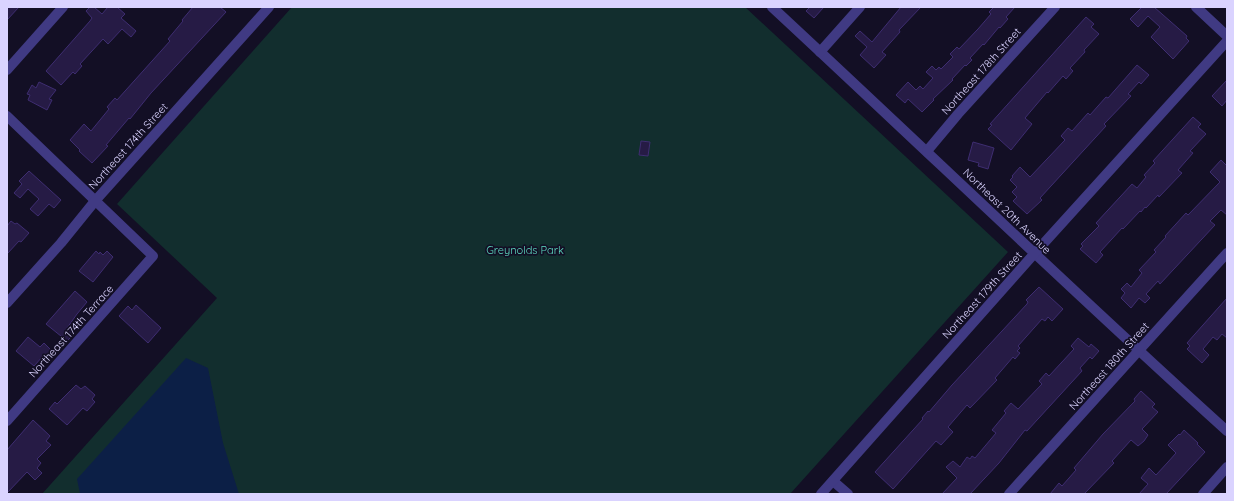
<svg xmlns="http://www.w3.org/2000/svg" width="1234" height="501" font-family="Quicksand,sans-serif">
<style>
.green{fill:#122e2e}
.water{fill:#0c1f46}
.building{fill:#261b45;stroke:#3e2d71}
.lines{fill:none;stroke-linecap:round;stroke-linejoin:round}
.minor{stroke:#403a83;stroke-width:10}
.tertiary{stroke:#403a83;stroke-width:10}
.labels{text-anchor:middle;stroke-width:3.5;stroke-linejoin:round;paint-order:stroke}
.street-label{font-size:11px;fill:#dad3ff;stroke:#130f25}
.park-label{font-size:11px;fill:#5fdfc5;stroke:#130f25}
</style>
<rect width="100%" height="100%" fill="#130f25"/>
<path class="green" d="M292,7H745L1008,252L790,494H42L217,298L117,204Z"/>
<path class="water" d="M186,358L208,368L223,443L239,494H80L77,479Z"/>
<g class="building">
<path d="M7,7H19L7,20Z"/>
<path d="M90,7H94L102,14L108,7H117L125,14L121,18L136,31L131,37L122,29L108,44L103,39L80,64L82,66L75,74L73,72L61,85L46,71L90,21L92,18L86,11Z"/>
<path d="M193,7H220L226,12L151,93L130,119L129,118L106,145L108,146L92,163L79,151L80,150L70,140L84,124L91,131L109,109L107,107L115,98L117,100L170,41L168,39L183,21L182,20Z"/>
<path d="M810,7H824L814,18L806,11Z"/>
<path d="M901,7H921L899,30L900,32L882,52L886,55L874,68L860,55L867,47L855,36L860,31L872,42Z"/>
<path d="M994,7H1015L1006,17L1008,19L1000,28L999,27L984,45L983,44L970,58L972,60L966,66L965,65L952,79L953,80L933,99L934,100L922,112L908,99L905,103L896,95L908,82L916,90L920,86L923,89L933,78L926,72L932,66L936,70L939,67L941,69L953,57L950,54L957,47L959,49L978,29L991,14L989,12Z"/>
<path d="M1142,7H1154L1187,36L1186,38L1189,41L1173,59L1151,37L1160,27L1148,16L1138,27L1130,19Z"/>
<path d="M1086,17L1094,24L1091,27L1099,34L1084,50L1085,52L1070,68L1073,71L1066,79L1063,76L1048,93L1047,92L1025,118L1032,124L1011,150L988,129L992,125L990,124Z"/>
<path d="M1137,65L1149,75L1141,84L1139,82L1128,94L1131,96L1104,124L1106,126L1040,198L1042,200L1027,214L1013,201L1017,197L1012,192L1017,187L1010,180L1013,177L1012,176L1020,167L1030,177L1065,140L1061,136L1068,128L1072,131L1088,113L1090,115L1106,97L1108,98Z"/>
<path d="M1227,80V100L1222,106L1212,96Z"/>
<path d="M39,82L56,90L49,99L52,100L47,110L28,100L30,95L27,94L32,85L36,88Z"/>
<path d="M1193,117L1201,124L1198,127L1206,134L1190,151L1193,153L1178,170L1182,173L1159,197L1158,195L1146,208L1145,207L1141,212L1140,211L1123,229L1122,228L1100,252L1103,255L1096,263L1080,249L1083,246L1081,244L1099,226L1096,223L1132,184L1137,188L1146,177L1144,175L1155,163L1153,161Z"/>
<path d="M641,141L650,142L648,156L639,155Z"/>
<path d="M973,142L994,148L988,169L978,166L979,163L968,160Z"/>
<path d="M1221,160L1227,166V215L1221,210L1210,221L1215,225L1160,284L1158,281L1146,294L1150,298L1145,303L1139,298L1131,308L1121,298L1125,293L1121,289L1127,283L1131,287L1142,273L1139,270L1156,252L1154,250L1166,237L1165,236L1186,213L1188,215L1220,182L1210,172Z"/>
<path d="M29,171L61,200L54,208L49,204L38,216L30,209L39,199L28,189L20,198L14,193L22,184L19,181Z"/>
<path d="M11,221L15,224L17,223L29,233L21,242L19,241L7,254V226Z"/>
<path d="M96,251L99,254L100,252L103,255L107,251L113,257L93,282L79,271Z"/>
<path d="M1039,287L1063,309L1052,321L1048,317L1045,321L1042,319L1018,346L1020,348L1017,351L1020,353L1015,359L1013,357L995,378L997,380L970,408L967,405L948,427L953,432L941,445L936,441L893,489L875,472L923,419L922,418L928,411L929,412L952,385L1027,304L1028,302L1026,300Z"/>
<path d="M75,291L87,302L77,314L67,328L74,334L67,341L46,324Z"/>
<path d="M1227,298V338L1222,334L1217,340L1213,337L1203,349L1209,355L1202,363L1187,349L1190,346L1187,343Z"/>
<path d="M136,305L161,328L148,343L119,316L128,306L132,310Z"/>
<path d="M28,337L40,347L44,343L53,352L47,359L44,355L34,366L16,351Z"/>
<path d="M1078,338L1089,347L1091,344L1099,351L1092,359L1090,357L1080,368L1082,371L1027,431L1025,430L999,463L970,494H942L957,478L946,467L953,461L960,467L967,457L970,459L972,456L975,458L996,433L992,430L1006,413L1004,411L1011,403L1018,409L1042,384L1039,381L1046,373L1049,376L1074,349L1071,346Z"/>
<path d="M76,385L81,389L85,386L95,395L92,399L95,402L87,411L83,408L67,425L49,409L55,402L57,404Z"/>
<path d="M1141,391L1155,404L1152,407L1158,412L1142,429L1148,435L1144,441L1138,446L1131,440L1112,461L1114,463L1084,494H1050L1059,483L1062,486L1076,470L1074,468L1103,434L1135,401L1134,399Z"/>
<path d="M33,420L50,436L46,441L51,445L37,459L41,463L37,468L42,473L35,480L27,472L7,493V450Z"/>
<path d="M1184,430L1198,443L1197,444L1205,452L1166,494H1139L1148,484L1141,478L1149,468L1156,475L1168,462L1176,453L1168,445L1179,434L1180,435Z"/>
</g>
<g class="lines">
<g class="minor">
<path d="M772,7C924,148 1073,292 1227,431"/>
<path d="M820,52L860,7"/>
<path d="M7,70L63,7"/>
<path d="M7,116L153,256L7,421"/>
<path d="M927,151L958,114L1055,7"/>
<path d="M7,303L61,243L95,201L269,7"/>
<path d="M833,481L848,494"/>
<path d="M821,494L1034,254L1227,41"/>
<path d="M1009,494L1227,253"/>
<path d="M1203,494L1227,467"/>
</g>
<path class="tertiary" d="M1196,7L1227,36"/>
</g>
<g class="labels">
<g class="street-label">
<text transform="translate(981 71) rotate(-48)" y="4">Northeast 178th Street</text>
<text transform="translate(128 146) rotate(-48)" y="4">Northeast 174th Street</text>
<text transform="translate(1007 211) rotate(44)" y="4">Northeast 20th Avenue</text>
<text transform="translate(982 295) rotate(-48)" y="4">Northeast 179th Street</text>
<text transform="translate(71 331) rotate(-48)" y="4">Northeast 174th Terrace</text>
<text transform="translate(1109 366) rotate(-48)" y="4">Northeast 180th Street</text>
</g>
<g class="park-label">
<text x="525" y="254">Greynolds Park</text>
</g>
</g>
<rect width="1234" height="501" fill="none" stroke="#dad3ff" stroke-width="16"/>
</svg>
